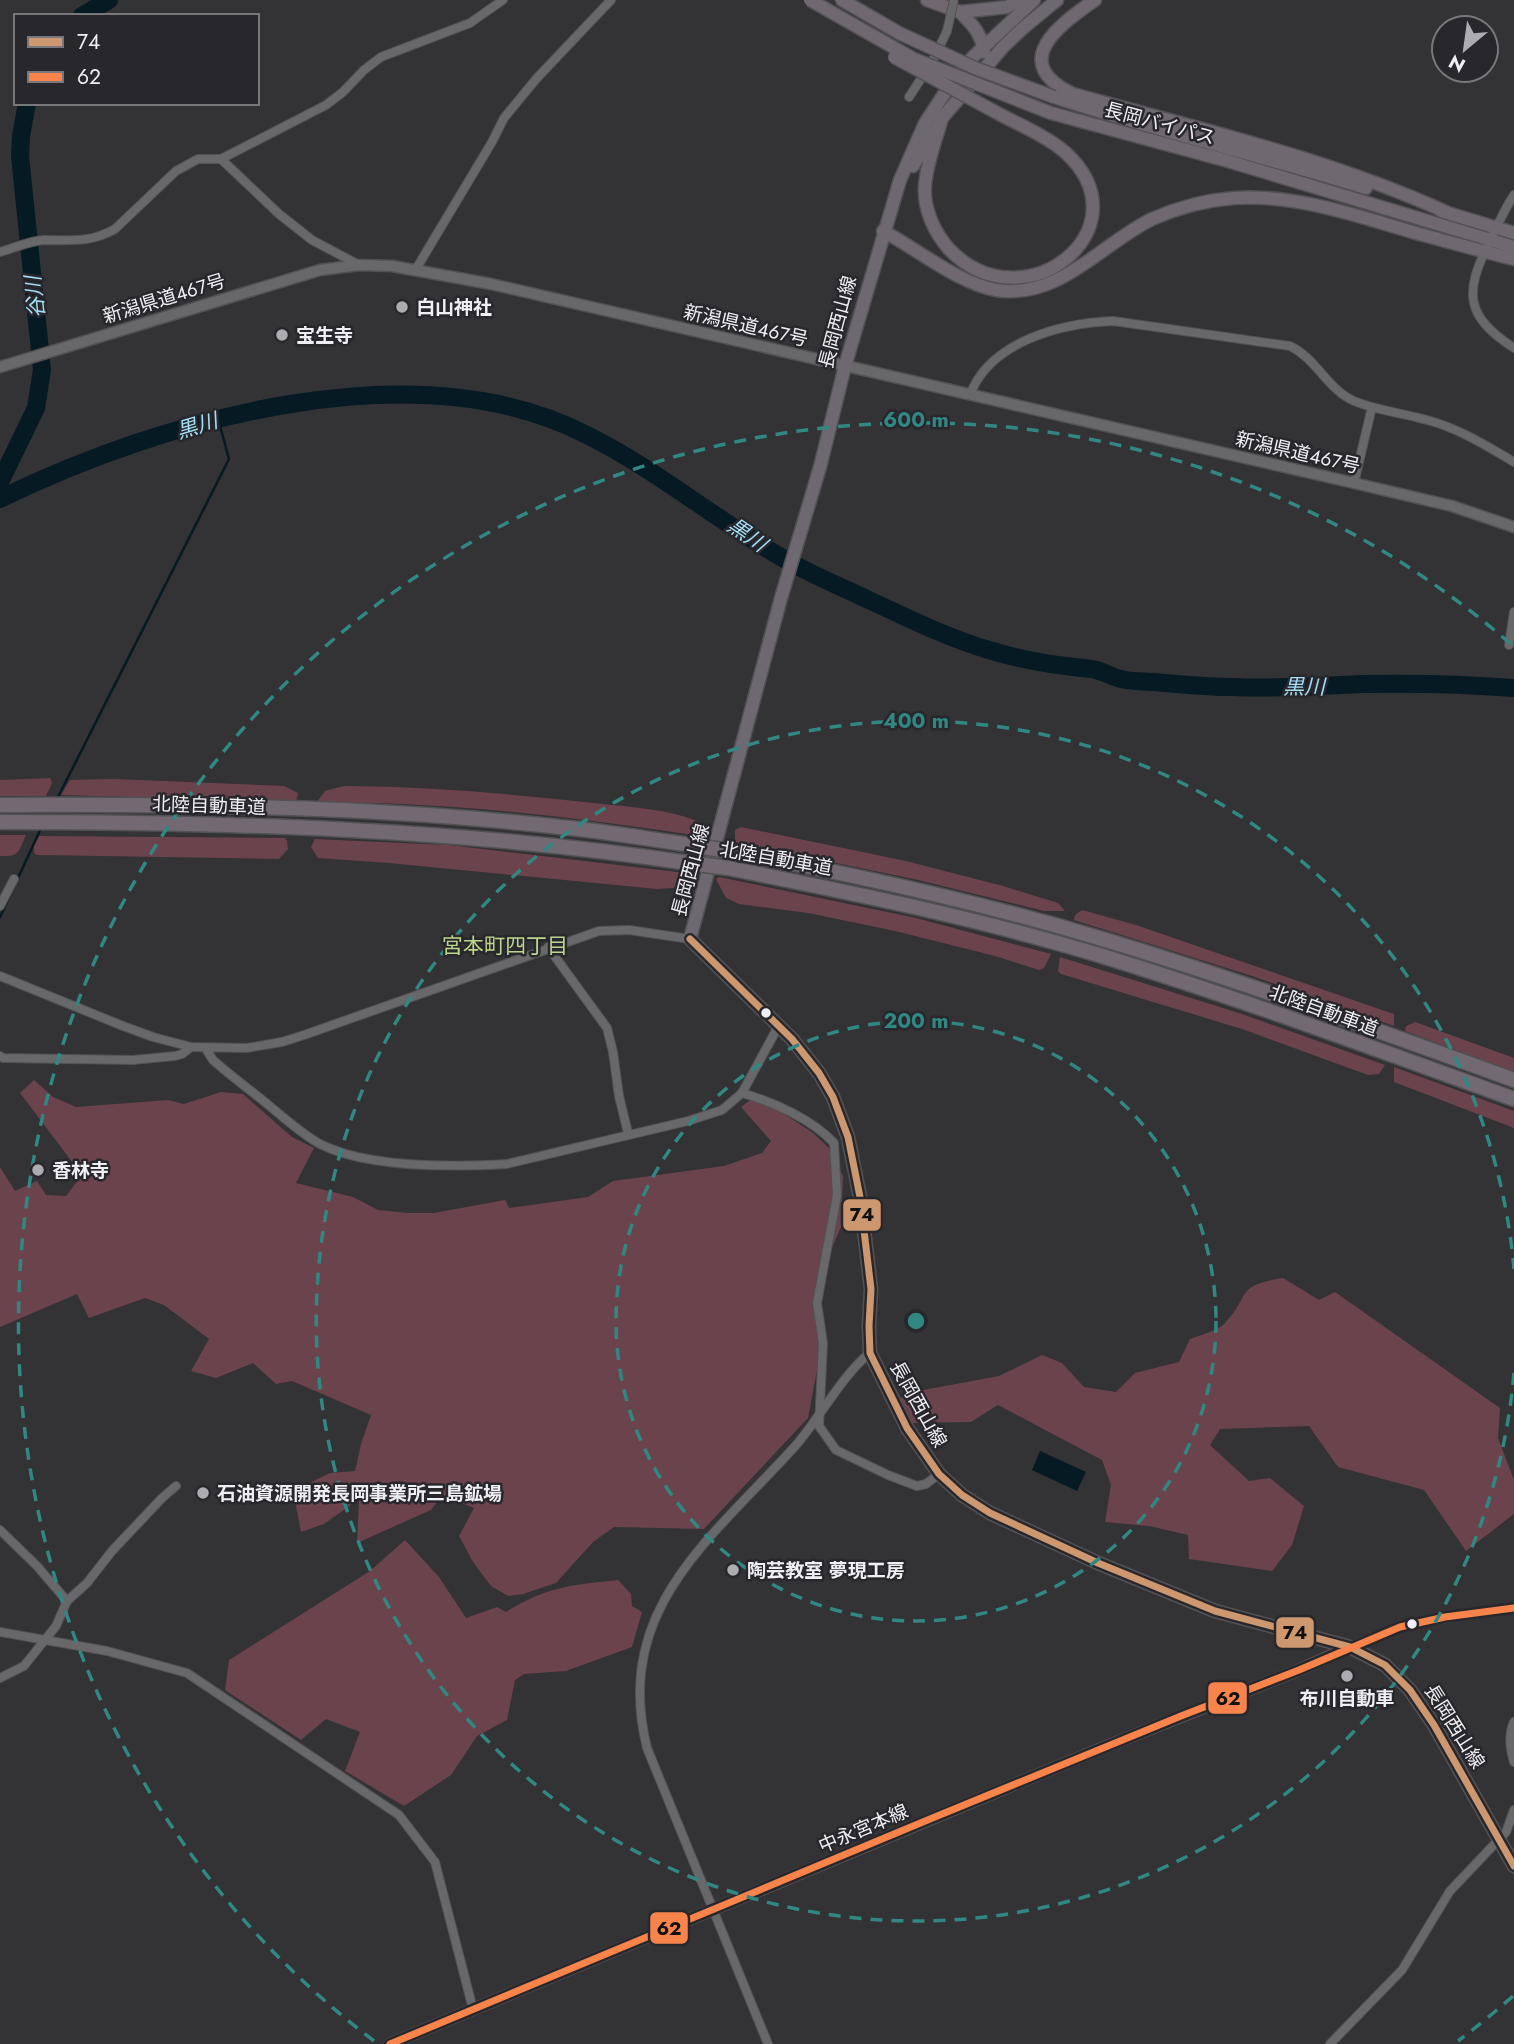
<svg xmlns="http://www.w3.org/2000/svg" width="1514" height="2044" font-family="Jost,'Noto Sans JP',sans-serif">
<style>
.green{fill:#6b434d}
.water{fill:#061a23}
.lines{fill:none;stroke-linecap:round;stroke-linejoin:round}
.stream{stroke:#061a23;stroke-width:2.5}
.river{stroke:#061a23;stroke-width:18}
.minor-casing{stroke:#525154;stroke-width:10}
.secondary-casing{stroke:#525154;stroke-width:13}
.primary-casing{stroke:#525154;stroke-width:15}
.trunk-casing{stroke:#525154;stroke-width:15}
.motorway-casing{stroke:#525154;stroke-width:17}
.minor{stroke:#68686a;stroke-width:8}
.secondary{stroke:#68686a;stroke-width:10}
.primary{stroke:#6e6870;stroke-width:12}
.trunk{stroke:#706871;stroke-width:12}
.motorway{stroke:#726972;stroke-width:14}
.minor-bridge-casing{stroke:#525154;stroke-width:10;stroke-linecap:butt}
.trunk-bridge-casing{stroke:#525154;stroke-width:15;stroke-linecap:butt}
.motorway-bridge-casing{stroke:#525154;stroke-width:17;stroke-linecap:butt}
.minor-bridge{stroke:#68686a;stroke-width:8}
.trunk-bridge{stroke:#706871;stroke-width:12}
.motorway-bridge{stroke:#726972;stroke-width:14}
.bus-1-casing{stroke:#28272c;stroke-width:12}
.bus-2-casing{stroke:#28272c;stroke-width:12}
.bus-1{stroke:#cd976f;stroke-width:7}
.bus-2{stroke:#f8844c;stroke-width:7}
.ring{fill:none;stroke:#318882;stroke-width:3.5;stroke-dasharray:12 9}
.poi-dot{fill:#adacb0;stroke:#28272c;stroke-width:2.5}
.bus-dot{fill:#efeef2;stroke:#28272c;stroke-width:2.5}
.labels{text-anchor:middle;stroke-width:5;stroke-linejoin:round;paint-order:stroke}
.street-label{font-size:19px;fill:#efeef2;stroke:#28272c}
.poi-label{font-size:19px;font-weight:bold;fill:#efeef2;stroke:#28272c;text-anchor:start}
.water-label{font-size:21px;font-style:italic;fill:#a3def8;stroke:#28272c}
.neighbourhood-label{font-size:21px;fill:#bcd58c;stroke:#28272c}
.centre{fill:#318882;stroke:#28272c;stroke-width:3.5}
.ring-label{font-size:21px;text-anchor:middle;font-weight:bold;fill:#318882;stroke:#28272c;stroke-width:5;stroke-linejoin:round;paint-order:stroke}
.line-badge{stroke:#28272c;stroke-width:2.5}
.pale-badge-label{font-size:19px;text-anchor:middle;font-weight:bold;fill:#111}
</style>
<rect width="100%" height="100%" fill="#333235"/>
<g class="green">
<path d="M50,778L52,783L46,796H0V780Z"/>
<path d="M114,779L284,786L298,793L296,802L61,795L70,780Z"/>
<path d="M344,786C427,786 510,794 594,803C627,807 674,809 703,824V834L700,836C573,817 445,801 316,803L325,791Z"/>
<path d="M741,827L906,861L1003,886L1058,903L1065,911H1044L918,880L735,842V830Z"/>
<path d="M0,835H26C18,852 20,857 0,856Z"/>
<path d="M39,836L285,838L287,841L288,849L279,859L37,855L34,853V845Z"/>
<path d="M315,839L448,845L686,873C681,892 674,887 657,889L389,863L318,858L311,847Z"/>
<path d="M719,877L916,918L1051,954L1044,968L1039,970L995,956L895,931L808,913L739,904L726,898L716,879Z"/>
<path d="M1082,910L1136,925L1385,1011L1394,1014V1026L1252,976L1074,920L1075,915Z"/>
<path d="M1060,957L1239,1013L1385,1065L1379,1074L1368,1075L1242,1029L1061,974L1058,971Z"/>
<path d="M1415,1022L1514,1058V1072L1405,1031L1406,1026Z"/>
<path d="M1394,1067L1514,1111V1128L1394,1082Z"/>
<path d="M34,1080L53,1097L76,1107L168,1100L184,1104L221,1092L243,1094L292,1137L314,1148L296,1183L353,1197L378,1210L408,1213H434L505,1200L509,1208L588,1197L613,1181L724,1166L762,1153L771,1141L741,1107L754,1097L783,1113L813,1133L829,1148L843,1176L841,1227L826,1261L817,1327L820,1354L808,1418L704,1529L614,1527L593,1542L556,1583L523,1594L508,1596L491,1586L473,1562L459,1536L474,1508L442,1495L431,1510L357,1543L359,1499L324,1524L301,1532L293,1491L330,1473L355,1471L361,1444L371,1415L292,1381L276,1384L253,1363L216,1378L191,1371L209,1339L164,1305L145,1298L89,1318L77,1294L0,1327V1167L15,1191L37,1181L46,1195L66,1196L82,1175L20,1093Z"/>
<path d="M1283,1278L1319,1300L1335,1292L1500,1408L1498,1438L1514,1480V1514L1466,1551L1424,1490L1338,1467L1309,1426L1220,1429L1210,1445L1249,1481L1270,1478L1304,1506L1292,1545L1272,1571L1189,1559L1188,1535L1149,1526L1105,1522L1111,1485L1102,1460L998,1405L971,1422L912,1423L900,1398L918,1391L999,1376L1042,1355L1062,1363L1084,1387L1116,1392L1135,1373L1179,1362L1190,1339C1200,1335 1218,1331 1225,1323C1252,1294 1234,1286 1283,1278Z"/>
<path d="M405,1540L439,1577L466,1618L497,1607L506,1612C546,1587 571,1585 618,1580L631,1594L632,1606L642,1612L632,1647L566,1671L524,1674L515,1680L507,1720L477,1736L451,1775L404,1806L345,1771L360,1732L326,1719L301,1740L225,1690L229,1660L370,1571Z"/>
</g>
<path class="water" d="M1040,1451L1086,1472L1077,1491L1032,1470Z"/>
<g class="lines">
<g class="stream">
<path d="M57,799L229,459L218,418"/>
<path d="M0,917L42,826"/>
</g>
<g class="river">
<path d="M82,16L109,0"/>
<path d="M0,482L36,408L42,370L20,156L21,136L27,103"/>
<path d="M0,499C163,419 416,347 587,435C657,470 716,520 784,559C812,575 842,587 871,601C910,619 948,638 989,650C1024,661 1055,665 1091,669C1102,670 1111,677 1121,679C1131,682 1143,681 1153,682C1180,684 1207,687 1233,687C1276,689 1319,686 1362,684C1413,683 1463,684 1514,688"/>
</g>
<g class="minor-casing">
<g id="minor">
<path d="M909,97L932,62L947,31"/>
<path d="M221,159L279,214L312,240L359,265"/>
<path d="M1514,195C1504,210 1497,226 1489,243C1464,293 1465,316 1514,348"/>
<path d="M0,252C14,248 29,241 44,240C71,240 91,243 115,229L176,171L198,159H221L326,105L343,92L364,70L381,57L470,23L503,0"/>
<path d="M416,269L492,142L504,118L537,78L611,0"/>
<path d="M970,395C990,341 1062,323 1113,321L1290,346C1316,358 1327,389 1354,401C1378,411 1403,413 1427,420C1458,428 1487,446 1514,462"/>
<path d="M1354,483L1372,407"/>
<path d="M1509,645L1514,612"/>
<path d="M0,906L14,879"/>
<path d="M548,947L607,1028L613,1052L619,1096L628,1133"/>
<path d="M0,976L123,1026L153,1037L191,1047L247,1048L282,1042L304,1035L599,931L629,930L690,939"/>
<path d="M206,1049L213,1060C232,1077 253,1092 272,1108C288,1121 302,1134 320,1144C367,1168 454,1167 507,1164L688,1121L722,1110L742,1093L779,1025"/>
<path d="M0,1056L3,1058L133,1060L175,1056L182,1054L191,1047"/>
<path d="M742,1093C773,1102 812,1119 834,1143L837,1195L817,1303L823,1343L819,1426L836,1450L888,1475L917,1486L926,1484L939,1474"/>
<path d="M0,1530L37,1566L67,1601"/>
<path d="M0,1632L107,1651L187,1673L399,1815L435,1862L473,2009"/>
<path d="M1350,1647L1400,1627L1420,1622L1514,1608"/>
<path d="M0,1678L24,1666L56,1626L67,1601L87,1583L112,1551L162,1498L176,1486"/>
<path d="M1514,1722C1508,1735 1510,1749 1514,1762"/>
<path d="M768,2044L647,1748C612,1607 714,1537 797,1444C820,1417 844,1373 870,1353"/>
<path d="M1330,2044L1402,1970L1450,1891L1506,1832L1514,1810"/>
</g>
</g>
<g class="secondary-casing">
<g id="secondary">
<path d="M0,367L320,270L359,265L392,266L491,284L1354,483L1452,506L1514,527"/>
<path d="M390,2044L1107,1746L1299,1670L1350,1647"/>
</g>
</g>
<g class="primary-casing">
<g id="primary">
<path d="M1034,0L973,57L946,91L925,123L900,180L845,366L820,467L781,598L690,939L792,1039L819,1073L833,1097L848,1137L860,1197L871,1289L869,1326L870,1353L907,1428L939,1474L962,1495L990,1513L1098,1563L1215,1611L1350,1647L1385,1665L1410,1690L1434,1725L1514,1866"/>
<path d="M960,12C972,24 982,34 984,52"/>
<path d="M960,12L1007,7L1020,0"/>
<path d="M913,166L942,118L1003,47L1023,28L1057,0"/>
</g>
</g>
<g class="trunk-casing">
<g id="trunk">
<path d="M842,0L899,33"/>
<path d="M927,0L960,12"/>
<path d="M1095,0C1058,25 1008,63 1073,94C1199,129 1327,158 1446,212"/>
<path d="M1054,97C1157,131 1263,156 1366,188"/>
<path d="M1051,113L1228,161L1514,247"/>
<path d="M942,118C936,140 927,162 925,185C923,208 934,232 949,249C1023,327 1148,229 1066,153C1048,137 1022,126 1001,115"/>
<path d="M1441,211L1514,233"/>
<path d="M883,231C917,249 958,283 996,290C1059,300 1101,244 1152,219C1177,208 1207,200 1234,198C1297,194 1357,216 1416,233C1449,242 1481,251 1514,259"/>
</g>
</g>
<g class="motorway-casing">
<g id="motorway">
<path d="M0,805C186,804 375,806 560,827C604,831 648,839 691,845"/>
<path d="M0,822C231,822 461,829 689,863"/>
<path d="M734,852C857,875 979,902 1099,938C1239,980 1377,1030 1514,1080"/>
<path d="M728,868C853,893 977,918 1099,955C1239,998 1376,1049 1514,1099"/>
</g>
</g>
<use href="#minor" class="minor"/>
<use href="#secondary" class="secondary"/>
<use href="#primary" class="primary"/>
<use href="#trunk" class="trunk"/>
<use href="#motorway" class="motorway"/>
<g class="minor-bridge-casing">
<path id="minor-bridge" d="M947,31L954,0"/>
</g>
<g class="trunk-bridge-casing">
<g id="trunk-bridge">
<path d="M810,0L914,59L1051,113"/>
<path d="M899,33L975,68L1054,97"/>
<path d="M894,57L1001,115"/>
</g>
</g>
<g class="motorway-bridge-casing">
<g id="motorway-bridge">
<path d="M691,845L734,852"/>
<path d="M689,863L728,868"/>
</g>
</g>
<use href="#minor-bridge" class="minor-bridge"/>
<use href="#trunk-bridge" class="trunk-bridge"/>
<use href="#motorway-bridge" class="motorway-bridge"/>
<g class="bus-1-casing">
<path id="bus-1" d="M690,939L792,1039L819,1073L833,1097L848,1137L860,1197L871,1289L869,1326L870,1353L907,1428L939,1474L962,1495L990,1513L1098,1563L1215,1611L1350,1647L1385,1665L1410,1690L1434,1725L1514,1866"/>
</g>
<g class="bus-2-casing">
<path id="bus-2" d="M390,2044L930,1819L1181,1716L1299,1670L1400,1627L1445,1617L1514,1608"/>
</g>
<use href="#bus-1" class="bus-1"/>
<use href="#bus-2" class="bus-2"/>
</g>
<g class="ring">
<circle cx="916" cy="1321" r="300"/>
<path d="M1514 1373A600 600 0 1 1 1514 1269"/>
<path d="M1513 1996A901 901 0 0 1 1458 2041M374 2041A901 901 0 1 1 1513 646"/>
</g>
<g class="poi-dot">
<circle cx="402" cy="307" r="7"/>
<circle cx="282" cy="335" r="7"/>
<circle cx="38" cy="1170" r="7"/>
<circle cx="203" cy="1493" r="7"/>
<circle cx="733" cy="1570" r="7"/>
<circle cx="1347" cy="1676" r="7"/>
</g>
<g class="bus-dot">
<circle cx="766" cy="1013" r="6"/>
<circle cx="1412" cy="1624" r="6"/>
</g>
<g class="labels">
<g class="street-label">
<text transform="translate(1160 123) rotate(15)" y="7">長岡バイパス</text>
<text transform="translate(164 298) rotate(-17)" y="7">新潟県道467号</text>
<text transform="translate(837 322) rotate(-75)" y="7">長岡西山線</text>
<text transform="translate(746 325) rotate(13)" y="7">新潟県道467号</text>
<text transform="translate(1298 452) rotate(13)" y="7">新潟県道467号</text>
<text transform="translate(209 805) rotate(2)" y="7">北陸自動車道</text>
<text transform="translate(776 858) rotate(10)" y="7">北陸自動車道</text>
<text transform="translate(690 870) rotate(-75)" y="7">長岡西山線</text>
<text transform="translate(1324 1010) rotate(20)" y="7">北陸自動車道</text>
<text transform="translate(919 1404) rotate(61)" y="7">長岡西山線</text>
<text transform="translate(1455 1726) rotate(58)" y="7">長岡西山線</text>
<text transform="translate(863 1828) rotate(-23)" y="7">中永宮本線</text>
</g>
<g class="poi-label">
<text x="416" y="314">白山神社</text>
<text x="296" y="342">宝生寺</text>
<text x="52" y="1177">香林寺</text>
<text x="217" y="1500">石油資源開発長岡事業所三島鉱場</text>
<text x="747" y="1577">陶芸教室 夢現工房</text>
<text x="1347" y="1705" text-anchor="middle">布川自動車</text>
</g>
<g class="water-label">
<text transform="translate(35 297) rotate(-96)" y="7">谷川</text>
<text transform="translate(197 426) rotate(-17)" y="7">黒川</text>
<text transform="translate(747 535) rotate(34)" y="7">黒川</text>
<text x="1304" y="694">黒川</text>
</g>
<g class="neighbourhood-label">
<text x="505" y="953">宮本町四丁目</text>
</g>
</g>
<circle cx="916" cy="1321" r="10" class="centre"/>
<g class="ring-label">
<text x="916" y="427">600 m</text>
<text x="916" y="728">400 m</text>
<text x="916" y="1028">200 m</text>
</g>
<g class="line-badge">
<rect x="842" y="1198" width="40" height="34" rx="7" fill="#cd976f"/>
<rect x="1275" y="1616" width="40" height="33" rx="7" fill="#cd976f"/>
<rect x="1207" y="1681" width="41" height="34" rx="7" fill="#f8844c"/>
<rect x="649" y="1911" width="40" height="34" rx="7" fill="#f8844c"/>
</g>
<g class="pale-badge-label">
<text x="862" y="1221">74</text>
<text x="1295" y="1639">74</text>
<text x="1228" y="1705">62</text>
<text x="669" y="1935">62</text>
</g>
<rect x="14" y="14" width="245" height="91" fill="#28272c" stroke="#78777b" stroke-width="2"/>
<rect x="28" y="37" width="35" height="10" fill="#cd976f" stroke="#78777b" stroke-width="2"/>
<text x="77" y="49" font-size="21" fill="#efeef2">74</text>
<rect x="28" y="72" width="35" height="10" fill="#f8844c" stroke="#78777b" stroke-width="2"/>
<text x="77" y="84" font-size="21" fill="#efeef2">62</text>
<g transform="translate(1465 49) rotate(209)"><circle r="33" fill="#28272c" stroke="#78777b" stroke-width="2"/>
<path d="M0-5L12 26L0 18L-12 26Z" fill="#adacb0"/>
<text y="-10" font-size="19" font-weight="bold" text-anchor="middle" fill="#efeef2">N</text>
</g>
</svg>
